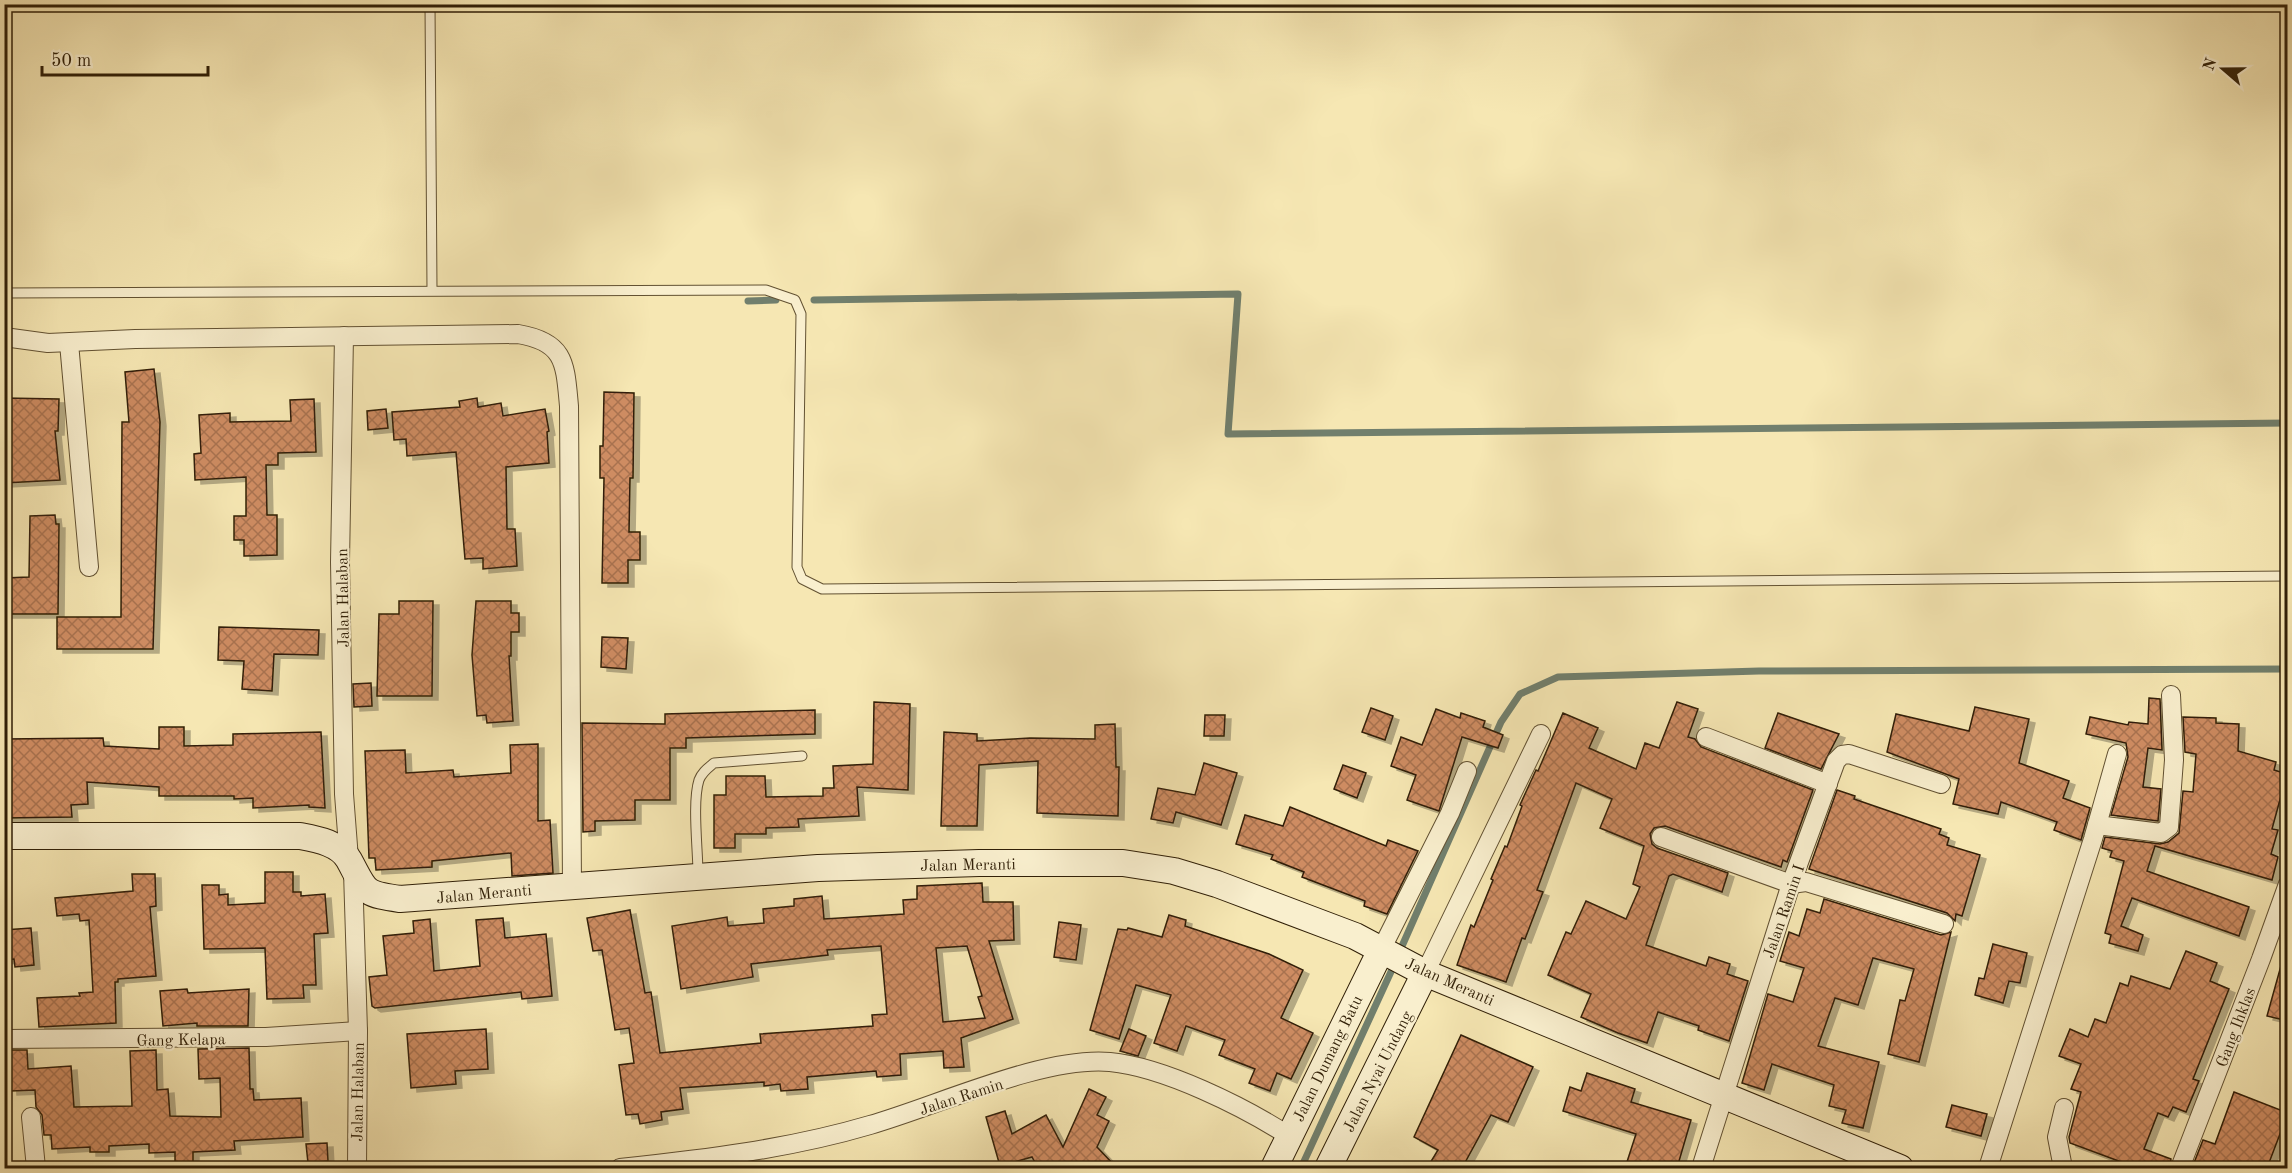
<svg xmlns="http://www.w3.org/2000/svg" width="2292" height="1173" font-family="'Old Standard TT',serif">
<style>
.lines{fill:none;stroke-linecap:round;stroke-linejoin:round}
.stream{stroke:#717f6d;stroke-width:7}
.building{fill:url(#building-cross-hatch);stroke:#301f07;stroke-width:1.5;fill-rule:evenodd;filter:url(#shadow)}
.lane-casing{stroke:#625132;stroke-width:11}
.street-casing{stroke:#625132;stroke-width:20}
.secondary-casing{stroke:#301f07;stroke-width:28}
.lane{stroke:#f9efce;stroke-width:9}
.street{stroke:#f9efce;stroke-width:18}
.secondary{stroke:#f9efce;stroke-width:26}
.labels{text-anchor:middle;stroke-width:4.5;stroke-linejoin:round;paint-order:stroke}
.street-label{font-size:16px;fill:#301f07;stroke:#f9efce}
</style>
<defs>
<pattern id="building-cross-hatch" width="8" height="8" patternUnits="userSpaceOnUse" patternTransform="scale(1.5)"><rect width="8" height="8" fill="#ce8c62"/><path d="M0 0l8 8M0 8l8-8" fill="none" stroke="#a8724f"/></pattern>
<filter id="shadow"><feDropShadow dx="6" dy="4" stdDeviation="0" flood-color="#0004"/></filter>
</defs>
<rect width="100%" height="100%" fill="#f6e7b3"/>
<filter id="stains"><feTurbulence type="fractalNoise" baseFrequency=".00333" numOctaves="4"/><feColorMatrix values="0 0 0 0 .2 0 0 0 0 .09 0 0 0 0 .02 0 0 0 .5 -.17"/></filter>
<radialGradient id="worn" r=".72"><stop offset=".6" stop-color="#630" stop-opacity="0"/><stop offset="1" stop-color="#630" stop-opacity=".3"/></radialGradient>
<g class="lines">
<g class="stream">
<path d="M814,300L1238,294L1228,434L2288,423"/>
<path d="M748,301L776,300"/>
<path d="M1399,953L1501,722L1520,694L1558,677L1759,671L2288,669"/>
<path d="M1301,1168L1395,963"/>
</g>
</g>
<g class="building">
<path d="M154,369L160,422L153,649H57V617H121L122,422H129L125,372Z"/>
<path d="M604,392L634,393L633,478H630L629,532H640V560H628V583H602L604,478H600V446H603Z"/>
<path d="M4,398L59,399L58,431H55L60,480L4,483Z"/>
<path d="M477,398L478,407L501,403L503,416L545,409L549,431L547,432L549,463L506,467L507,529H515L517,566L483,569V558L465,559L456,452L407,456L406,439L394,440L392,412L460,407L459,401Z"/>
<path d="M314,399L316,452L278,453V465H266L267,515H277V555L244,556V540H234V516H246V477L195,480L194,454L201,453L199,415L230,413V422L291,421L290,400Z"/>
<path d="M386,409L388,428L368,430L367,411Z"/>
<path d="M55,515L56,524H59L58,614H4V578L29,577L30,516Z"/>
<path d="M399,601H433L432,696H377L379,614H399Z"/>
<path d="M476,601H511V613H519V632H511V656H509L513,721L487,723L486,715L477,716L472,655Z"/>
<path d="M219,627L319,630L318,655L274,654L272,691L242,689L244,661L218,660Z"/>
<path d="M602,637L628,638L626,669L601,667Z"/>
<path d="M371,683L372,706L354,707L353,684Z"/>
<path d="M2149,698L2160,699L2162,750L2148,748L2143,787L2161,789L2158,821L2111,815L2128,757L2126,743L2086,734L2090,717L2128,725L2129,722L2148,724Z"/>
<path d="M874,702L910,704L908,790L857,787L859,816L798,819L799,827L766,828V834H735V848H714V795H726V776H765L766,797L823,796V788H834L833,766L873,764Z"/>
<path d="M1677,702L1698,709L1688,737L1695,739L1701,747L1813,790L1787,862L1783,860L1781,867L1665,826L1654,828L1650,834L1652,844L1657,848L1728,873L1722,892L1673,874L1669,876L1646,945L1706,966L1709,957L1730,964L1727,974L1748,981L1729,1041L1698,1030L1699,1026L1658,1012L1647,1043L1618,1033L1581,1017L1591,994L1548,975L1566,932L1571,934L1586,901L1626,919L1640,887L1633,884L1644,846L1600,828L1612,799L1576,783L1537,890L1543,892L1525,939L1522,938L1506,982L1457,965L1471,925L1474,927L1493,880L1491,879L1505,846L1507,847L1522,806L1520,805L1536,770L1538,771L1563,713L1598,728L1589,748L1636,769L1645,743L1659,748Z"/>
<path d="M1975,707L2029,719L2019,763L2069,781L2063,798L2090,808L2081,840L2054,830L2057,822L2001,802L1998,814L1953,804L1959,779L1887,752L1896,714L1969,731Z"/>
<path d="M1371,708L1393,716L1385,740L1362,732Z"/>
<path d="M1436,709L1460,718L1461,713L1485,721L1483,727L1503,735L1498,748L1462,737L1439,811L1407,800L1416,775L1391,766L1401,737L1422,745Z"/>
<path d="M815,710V734L686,738V748H670V800H635V820L595,821V831L583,832L582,723L665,724V714Z"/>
<path d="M1778,713L1839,734L1821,769L1765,748Z"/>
<path d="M1205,715H1225L1224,736H1204Z"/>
<path d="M2183,717L2216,718V723L2239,724L2238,751L2276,762L2274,770L2287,774L2272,829L2278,830L2271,854L2278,857L2272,880L2155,846L2147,871L2249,907L2239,936L2132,898L2121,926L2143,935L2138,951L2109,943L2111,935L2105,933L2124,861L2110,857L2112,851L2102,848L2105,837L2160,844L2168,842L2179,833L2183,791L2193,792L2196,754L2185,752Z"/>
<path d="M1115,724L1116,767H1119L1118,816L1037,813L1038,761L979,765L977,826H941L944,732L977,734V741L1030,738L1095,739V725Z"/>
<path d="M159,727H184V746L233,745V734L321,732L325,808L309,807V805L253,808V798L234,799V796H159V787L87,782L88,804L71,805L72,817L4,818V739L103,738L104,746L159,749Z"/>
<path d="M538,744V821L550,820L553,873L512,876L511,853L432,861V867L376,870L375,858H369L365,751L405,750L406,773L453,770L454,777L511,773L510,745Z"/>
<path d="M1204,763L1237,773L1221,825L1176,812L1173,823L1151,819L1158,788L1195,795Z"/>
<path d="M1343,765L1366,773L1357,798L1334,789Z"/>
<path d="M1837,790L1855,796L1854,799L1941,829L1939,834L1949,838L1947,845L1980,855L1962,916L1956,914L1955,921L1947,913L1809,869Z"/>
<path d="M1290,807L1386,846L1388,840L1418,851L1387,914L1364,906L1365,901L1302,877L1304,872L1271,859L1273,855L1236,844L1245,815L1283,826Z"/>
<path d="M265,872H293V892H301V896L325,894L328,933L314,934L316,985H303L304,998L267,999L265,948L204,949L202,885H219V895L228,894V905L265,903Z"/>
<path d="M132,874H155L156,906L150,907L156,976L118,979V982H115L116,1023L39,1027L37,998L80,996L79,993L93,992L89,920L80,921L79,914L57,916L55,898L133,891Z"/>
<path d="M982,883L983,902H1013L1014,940L989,941L1013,1019L961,1038L964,1067L944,1068L943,1051L900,1054L901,1075L877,1077L876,1071L807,1077L808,1089L781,1091L780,1084L764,1086V1082L680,1088L683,1109L661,1112L662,1120L640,1124L638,1114L626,1115L619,1065L634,1063L629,1028L615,1030L602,950L593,951L587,918L630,910L645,993L651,992L660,1053L761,1043L760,1034L873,1026L872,1015L887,1014L881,946L827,950L828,955L751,964L753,977L681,989L672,926L727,917L728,926L764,923L763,909L794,906V899L822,896L824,919L904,914L903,900L917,899V886ZM967,946L982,996L978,997L985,1018L943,1022L936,948Z"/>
<path d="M1824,899L1941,935L1951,932L1919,1062L1888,1054L1900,1000L1905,1001L1914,969L1873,958L1858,1005L1835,998L1818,1046L1879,1062L1863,1128L1842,1123L1846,1110L1829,1106L1834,1085L1772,1064L1764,1090L1742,1083L1768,994L1793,1002L1804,968L1780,961L1789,932L1799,936L1807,909L1820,913Z"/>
<path d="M1169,915L1186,920L1185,926L1269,954L1303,970L1281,1018L1313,1033L1291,1079L1277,1073L1270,1091L1249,1083L1255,1069L1219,1055L1225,1040L1186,1026L1177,1051L1154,1043L1171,995L1136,985L1119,1039L1090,1030L1118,929L1127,930L1128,928L1162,937Z"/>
<path d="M503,918L505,938L546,934L552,996L522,999L521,992L375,1008L372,1006L369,977L387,975L383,936L414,933L413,921L430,919L434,971L480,966L476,920Z"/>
<path d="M1059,922L1081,925L1076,960L1054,957Z"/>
<path d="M31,928L34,965L15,967L14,959L4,960V930Z"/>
<path d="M1993,944L2027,953L2020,983L2009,981L2003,1003L1975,995L1979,978L1984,979Z"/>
<path d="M2186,951L2217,963L2210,981L2229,989L2193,1079L2199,1081L2186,1112L2173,1107L2168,1117L2158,1113L2144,1149L2171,1159L2169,1168H2122L2124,1163L2070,1143L2069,1137L2081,1092L2071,1089L2081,1064L2059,1056L2070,1029L2088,1037L2095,1019L2106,1023L2120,983L2128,986L2131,976L2170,989Z"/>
<path d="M2282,962L2288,963V1021L2267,1016Z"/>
<path d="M187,989L188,993L249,989L248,1026H197V1023L163,1026L160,991Z"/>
<path d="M486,1029L488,1069L455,1071L456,1084L411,1088L407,1034Z"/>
<path d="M1129,1029L1146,1036L1138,1056L1120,1051Z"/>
<path d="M1461,1035L1533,1067L1508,1122L1491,1115L1462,1168H1427L1438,1150L1414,1137Z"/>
<path d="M249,1048L250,1089H253L254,1100L301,1098L303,1137L234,1141L235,1150L193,1152V1163H175V1152L149,1153V1144L109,1146V1152H90V1147L52,1149L51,1135H44L42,1115L36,1107L35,1090L11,1091L9,1050H27L28,1069L71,1066L74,1107L132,1106L130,1051L156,1050L157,1090L168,1089L170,1116L221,1117L220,1078L199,1079L198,1049Z"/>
<path d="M1587,1073L1635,1089L1631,1102L1691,1120L1677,1168H1625L1636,1134L1563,1111L1570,1087L1581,1091Z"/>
<path d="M1089,1089L1106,1097L1097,1115L1109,1121L1097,1147L1117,1168H1038L1032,1157L1000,1166L986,1117L1005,1111L1012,1134L1046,1115L1063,1147Z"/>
<path d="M2234,1092L2288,1113L2267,1168H2192L2203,1140L2215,1144Z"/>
<path d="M1952,1105L1987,1114L1981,1136L1946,1127Z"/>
<path d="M327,1143L328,1161L308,1163L306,1144Z"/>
</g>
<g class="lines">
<g class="lane-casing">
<g id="lane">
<path d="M430,4L432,290"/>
<path d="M4,293L766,290L795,300L801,314L797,567L802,579L822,589L2288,576"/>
<path d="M698,874C698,850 692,802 699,780C702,772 708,768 714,763L802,756"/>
</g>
</g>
<g class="street-casing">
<g id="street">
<path d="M344,336L340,562L344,794L349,859"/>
<path d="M4,337L48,343L135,339L518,334C566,342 565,364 569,406L572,886"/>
<path d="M69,343L89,567"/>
<path d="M1706,737L1828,784"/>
<path d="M2097,825L2161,833L2169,827L2174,760L2171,695"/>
<path d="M1661,837L1791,884L1806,882L1944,924"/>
<path d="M353,872L358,1031L357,1168"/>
<path d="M1382,948L1450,813L1467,771"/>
<path d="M1425,973L1541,734"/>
<path d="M4,1039L266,1037L358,1031"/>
<path d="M31,1117L36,1168"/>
<path d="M620,1168C704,1159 789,1149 870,1125C937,1106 1043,1056 1110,1062C1164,1067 1244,1107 1289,1136"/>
<path d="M1701,1168L1791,884L1836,761L1842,755L1849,754L1941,784"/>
<path d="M1988,1168L2093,839L2117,754"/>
<path d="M2063,1168L2057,1137L2064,1108"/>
<path d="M2180,1168L2261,959L2288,884"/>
</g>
</g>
<g class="secondary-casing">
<g id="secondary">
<path d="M4,836H300C316,839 340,843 349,860C366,891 362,894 400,899L818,868L979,863H1123L1174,871L1217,884L1355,936L1425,973L1900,1168"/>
<path d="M1274,1168L1382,948"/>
<path d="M1328,1168L1425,973"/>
</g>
</g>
<use href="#lane" class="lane"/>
<use href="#street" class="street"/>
<use href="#secondary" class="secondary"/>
</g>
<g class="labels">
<g class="street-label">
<text transform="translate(342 598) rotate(-91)" y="6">Jalan Halaban</text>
<text transform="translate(968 864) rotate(-1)" y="6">Jalan Meranti</text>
<text transform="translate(484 893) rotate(-5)" y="6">Jalan Meranti</text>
<text transform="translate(1783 911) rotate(-71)" y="6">Jalan Ramin I</text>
<text transform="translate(1450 981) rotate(24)" y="6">Jalan Meranti</text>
<text transform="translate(2235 1027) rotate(-69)" y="6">Gang Ihklas</text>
<text transform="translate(181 1039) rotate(-1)" y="6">Gang Kelapa</text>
<text transform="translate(1327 1058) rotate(-64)" y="6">Jalan Dumang Batu</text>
<text transform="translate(1377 1071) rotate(-63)" y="6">Jalan Nyai Undang</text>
<text transform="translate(357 1092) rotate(-89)" y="6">Jalan Halaban</text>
<text transform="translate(961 1096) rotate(-18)" y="6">Jalan Ramin</text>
</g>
</g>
<rect width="2292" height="1173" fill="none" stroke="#f6e7b3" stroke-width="24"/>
<rect x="6" y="6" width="2280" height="1161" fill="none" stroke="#301f07" stroke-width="3"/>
<rect x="12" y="12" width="2268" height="1149" fill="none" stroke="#301f07" stroke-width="1.5"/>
<g transform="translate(2223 69) rotate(290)" stroke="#f9efce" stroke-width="4.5" paint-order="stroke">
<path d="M0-4.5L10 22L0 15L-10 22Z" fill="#301f07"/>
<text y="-9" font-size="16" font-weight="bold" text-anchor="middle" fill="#301f07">N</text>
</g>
<path d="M42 66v9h166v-9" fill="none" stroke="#301f07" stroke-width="3"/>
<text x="51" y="66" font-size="18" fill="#301f07" stroke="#f9efce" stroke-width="4.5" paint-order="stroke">50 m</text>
<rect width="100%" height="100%" filter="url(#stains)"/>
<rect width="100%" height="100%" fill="url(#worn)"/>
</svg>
